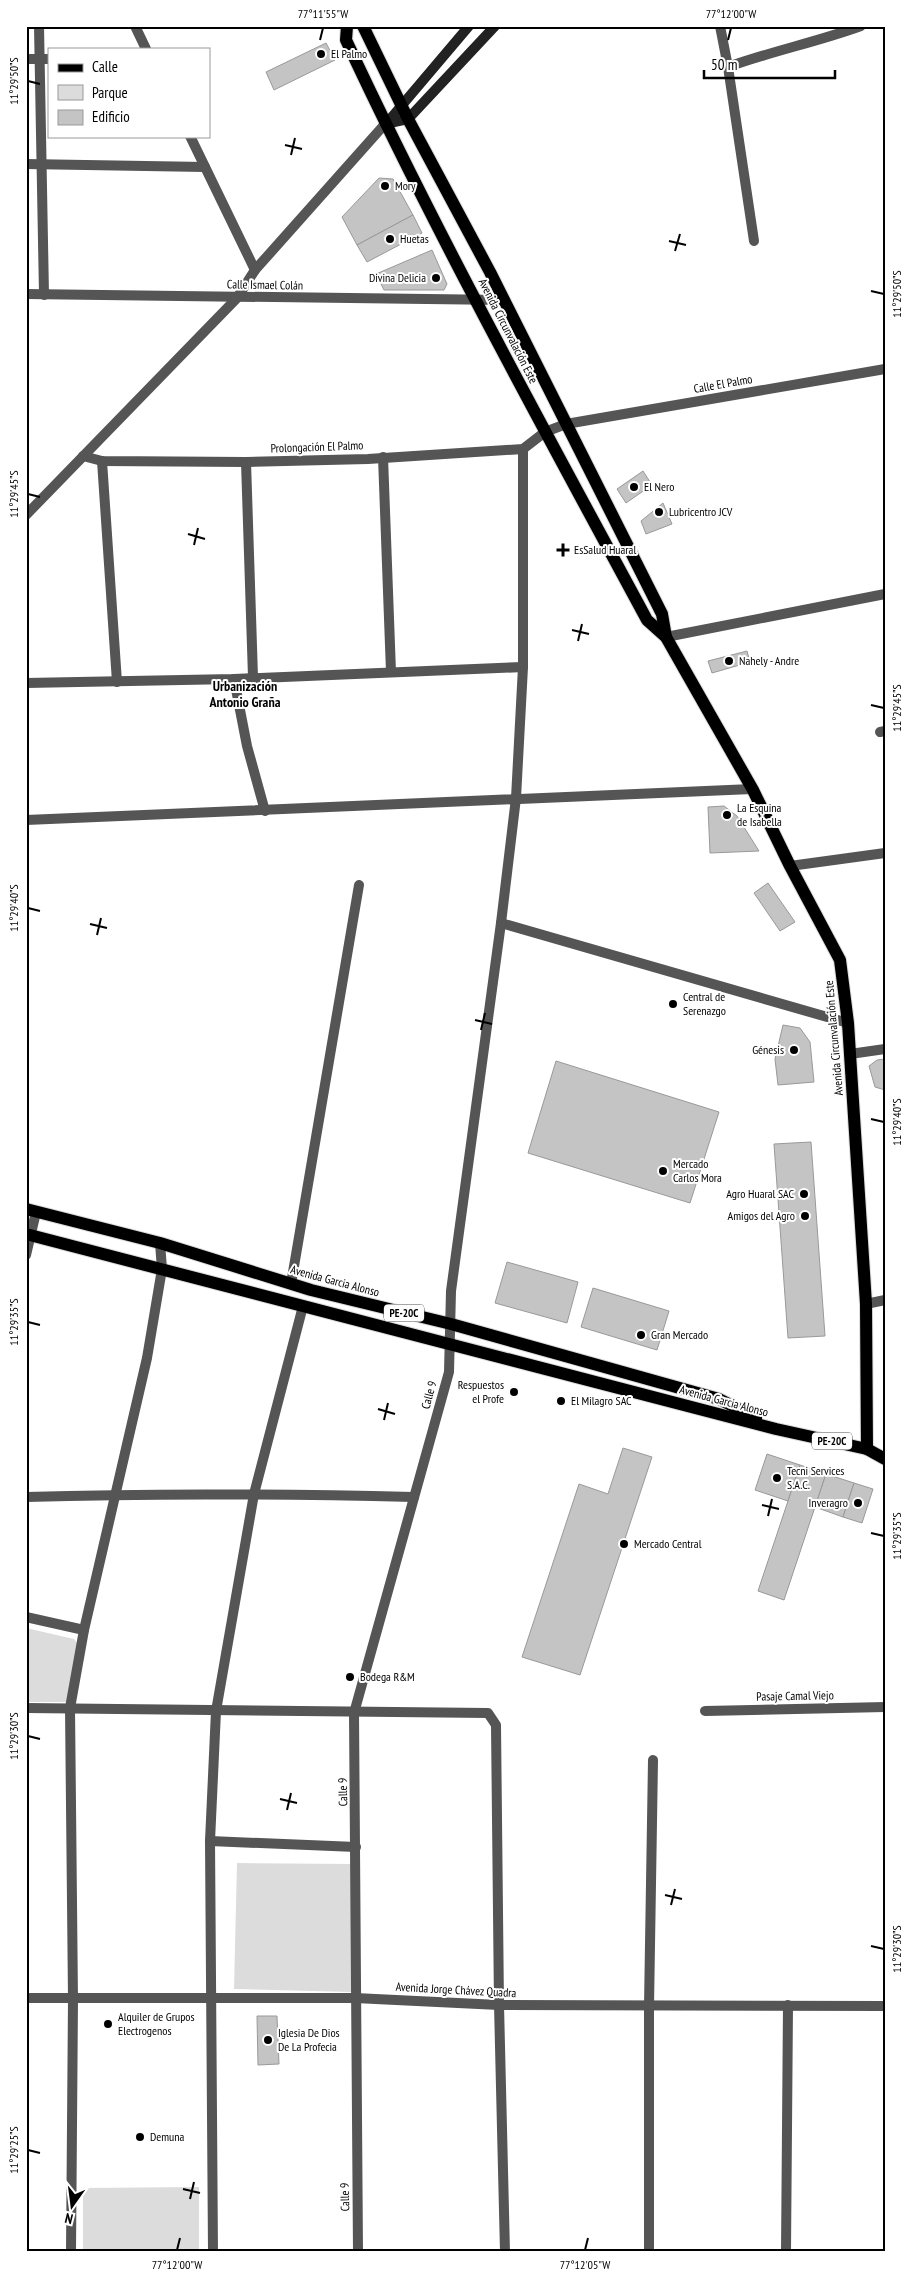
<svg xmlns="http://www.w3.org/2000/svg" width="911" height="2278" font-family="'PT Sans Narrow',sans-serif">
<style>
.green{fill:#dcdcdc}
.building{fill:#c4c4c4;stroke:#999}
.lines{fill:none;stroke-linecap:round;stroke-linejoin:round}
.primary-casing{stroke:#dbdbdb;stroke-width:14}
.street{stroke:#555;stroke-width:10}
.secondary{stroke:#222;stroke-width:10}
.primary{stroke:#000;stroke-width:12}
.ticks{fill:none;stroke:#000;stroke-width:2}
.poi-dot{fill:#000;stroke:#fff;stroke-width:2}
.labels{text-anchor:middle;stroke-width:4;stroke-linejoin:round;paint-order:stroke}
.shield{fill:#fff;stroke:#4c4c4c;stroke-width:1}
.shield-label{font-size:11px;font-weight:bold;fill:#000}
.poi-label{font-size:12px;fill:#000;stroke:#fff;text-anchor:start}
.street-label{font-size:12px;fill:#000;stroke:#fff}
.neighbourhood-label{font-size:14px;font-weight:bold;fill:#000;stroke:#fff}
.neatline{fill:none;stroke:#000;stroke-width:2}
.ticks-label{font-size:12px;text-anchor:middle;fill:#000}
</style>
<rect width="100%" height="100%" fill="#fff"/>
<g class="green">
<path d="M26,1628L74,1639L82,1649L67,1702H26Z"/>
<path d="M237,1863L353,1864L352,1992L234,1989Z"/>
<path d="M199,2187V2252H83V2188Z"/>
</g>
<g class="building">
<path d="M326,43L335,60L274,90L266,72Z"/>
<path d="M379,178L393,179L413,215L357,245L342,217Z"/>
<path d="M413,215L422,233L367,262L357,245Z"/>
<path d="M432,250L447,284L444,290H384L376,274Z"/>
<path d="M643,471L652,485L626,503L617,489Z"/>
<path d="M663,503L672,524L646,534L641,521Z"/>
<path d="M747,651L750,662L712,673L708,661Z"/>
<path d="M724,806L737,816L759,851L710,853L708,807Z"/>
<path d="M768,883L795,922L780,931L754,893Z"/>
<path d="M783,1025L800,1028L810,1042L814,1082L778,1085L775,1059Z"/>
<path d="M885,1059V1090L875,1087L869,1066L877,1060Z"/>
<path d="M556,1061L719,1112L690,1203L528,1153Z"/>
<path d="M811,1142L825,1336L788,1338L774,1144Z"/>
<path d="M507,1262L578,1282L567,1323L495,1303Z"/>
<path d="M593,1288L669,1311L657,1350L581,1327Z"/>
<path d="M623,1448L652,1457L580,1675L522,1657L579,1484L608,1494Z"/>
<path d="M767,1454L800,1465L788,1501L755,1490Z"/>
<path d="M800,1465L826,1474L784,1600L758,1591Z"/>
<path d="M826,1474L854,1483L843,1517L815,1507Z"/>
<path d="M854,1483L873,1489L862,1523L843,1517Z"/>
<path d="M257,2016H277L279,2064L258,2065Z"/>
</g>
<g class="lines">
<g class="primary-casing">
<g id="primary">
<path d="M347,26L346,40C438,237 544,429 647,620L666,637L753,790L790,866L840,960L848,1023L866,1304L867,1449"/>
<path d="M363,26L408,119L490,272L662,614L666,637"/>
<path d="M26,1209L160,1243L311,1290L451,1324L719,1399L756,1418"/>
<path d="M26,1234L776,1429L867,1449L885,1459"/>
</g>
</g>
<g class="street">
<path d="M39,26L44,295"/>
<path d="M135,26L146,49"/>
<path d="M720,26L728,67L754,241"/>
<path d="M26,59H49"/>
<path d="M728,67C772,51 817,42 861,26"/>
<path d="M190,136L255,270"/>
<path d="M26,164L205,167"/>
<path d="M26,294L504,300"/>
<path d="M83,456L102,461L246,462L368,459L523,449L545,432L566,424L885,369"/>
<path d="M383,457L391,672"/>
<path d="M102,461L117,682"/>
<path d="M246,462L253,677"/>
<path d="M26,515L237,298L255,270L385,124"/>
<path d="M666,637L885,594"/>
<path d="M234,679L247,746L265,811"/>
<path d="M26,683L234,679L523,667"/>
<path d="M880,732L885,731"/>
<path d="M26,820L752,789"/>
<path d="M790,866L885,853"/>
<path d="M501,923L848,1023"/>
<path d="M850,1054L885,1049"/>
<path d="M26,1255L36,1212"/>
<path d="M291,1284L359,885"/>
<path d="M866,1304L885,1300"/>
<path d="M26,1497C156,1493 285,1494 414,1497"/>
<path d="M26,1617L84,1630"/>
<path d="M26,1708L488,1713L496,1725L499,2005L505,2252"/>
<path d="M705,1711L885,1707"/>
<path d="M210,1841L356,1847"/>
<path d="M26,1998H355L499,2005L885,2006"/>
<path d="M71,2252L73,1999L70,1708L84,1630L147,1358L162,1269L160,1243"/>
<path d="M213,2252L210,1841L216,1711L254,1494L303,1306"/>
<path d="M358,2252L354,1713L449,1372L451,1291L501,923L516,798L523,667V449"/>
<path d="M649,2252V2007L653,1760"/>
<path d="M786,2252L788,2005"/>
</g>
<g class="secondary">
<path d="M385,124L408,119L495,26"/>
<path d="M386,124L469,26"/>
</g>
<use href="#primary" class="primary"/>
</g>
<path class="ticks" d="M320,40L323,28M728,40L731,28M28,81L40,84M285,145L302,149M291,155L295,138M669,241L686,245M675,251L680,234M871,291L884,294M28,494L40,497M188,534L205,539M194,545L198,528M572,630L589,634M578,641L582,624M871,705L884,708M28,908L40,911M90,924L107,928M97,935L101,918M475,1020L492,1024M481,1030L485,1013M871,1119L884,1122M28,1322L40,1325M378,1409L395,1414M384,1420L388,1403M762,1505L779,1509M768,1516L772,1499M871,1533L884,1536M28,1736L40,1739M280,1799L297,1803M287,1810L291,1793M665,1895L682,1899M671,1905L675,1889M871,1946L884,1949M28,2150L40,2153M183,2189L200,2193M190,2199L194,2182M177,2250L180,2238M585,2250L588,2238"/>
<g class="poi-dot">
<circle cx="321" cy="54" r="5"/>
<circle cx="385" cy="186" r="5"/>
<circle cx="390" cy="239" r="5"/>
<circle cx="436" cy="278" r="5"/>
<circle cx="634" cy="487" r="5"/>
<circle cx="659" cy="512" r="5"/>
<path d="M560.5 542.5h5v5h5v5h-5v5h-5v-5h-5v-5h5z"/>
<circle cx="729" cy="661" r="5"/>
<circle cx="727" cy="815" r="5"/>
<circle cx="673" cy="1004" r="5"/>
<circle cx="794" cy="1050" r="5"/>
<circle cx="663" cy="1171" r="5"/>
<circle cx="804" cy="1194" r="5"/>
<circle cx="805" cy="1216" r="5"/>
<circle cx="641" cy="1335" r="5"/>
<circle cx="514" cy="1392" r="5"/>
<circle cx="561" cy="1401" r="5"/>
<circle cx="777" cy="1478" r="5"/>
<circle cx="858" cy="1503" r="5"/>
<circle cx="624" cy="1544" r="5"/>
<circle cx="350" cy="1677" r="5"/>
<circle cx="108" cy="2024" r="5"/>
<circle cx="268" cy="2040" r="5"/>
<circle cx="140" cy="2137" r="5"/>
</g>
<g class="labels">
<g class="shield">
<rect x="384" y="1304.5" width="40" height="17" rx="4"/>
<rect x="812" y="1432.5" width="40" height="17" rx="4"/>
</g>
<g class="shield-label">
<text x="404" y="1317">PE-20C</text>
<text x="832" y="1445">PE-20C</text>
</g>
<g class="poi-label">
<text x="331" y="58">El Palmo</text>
<text x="395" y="190">Mory</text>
<text x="400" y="243">Huetas</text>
<text x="426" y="282" text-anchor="end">Divina Delicia</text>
<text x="644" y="491">El Nero</text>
<text x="669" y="516">Lubricentro JCV</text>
<text x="574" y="554">EsSalud Huaral</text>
<text x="739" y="665">Nahely - Andre</text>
<text x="737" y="812">La Esquina<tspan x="737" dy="14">de Isabella</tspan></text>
<text x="683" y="1001">Central de<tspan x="683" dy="14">Serenazgo</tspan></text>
<text x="784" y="1054" text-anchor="end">Génesis</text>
<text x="673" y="1168">Mercado<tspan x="673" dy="14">Carlos Mora</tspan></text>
<text x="794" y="1198" text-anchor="end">Agro Huaral SAC</text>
<text x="795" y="1220" text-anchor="end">Amigos del Agro</text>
<text x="651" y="1339">Gran Mercado</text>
<text x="504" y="1389" text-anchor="end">Respuestos<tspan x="504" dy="14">el Profe</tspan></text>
<text x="571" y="1405">El Milagro SAC</text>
<text x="787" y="1475">Tecni Services<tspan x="787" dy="14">S.A.C.</tspan></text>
<text x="848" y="1507" text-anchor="end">Inveragro</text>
<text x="634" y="1548">Mercado Central</text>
<text x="360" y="1681">Bodega R&amp;M</text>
<text x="118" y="2021">Alquiler de Grupos<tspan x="118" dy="14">Electrogenos</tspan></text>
<text x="278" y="2037">Iglesia De Dios<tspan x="278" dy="14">De La Profecia</tspan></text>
<text x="150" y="2141">Demuna</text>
</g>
<g class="street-label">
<text transform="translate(265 285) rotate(1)" y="4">Calle Ismael Colán</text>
<text transform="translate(508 331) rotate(63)" y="4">Avenida Circunvalación Este</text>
<text transform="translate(723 384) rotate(-10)" y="4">Calle El Palmo</text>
<text transform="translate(317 447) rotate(-2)" y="4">Prolongación El Palmo</text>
<text transform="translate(834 1038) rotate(-95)" y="4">Avenida Circunvalación Este</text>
<text transform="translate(335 1281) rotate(15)" y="4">Avenida Garcia Alonso</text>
<text transform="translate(429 1395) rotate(-75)" y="4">Calle 9</text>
<text transform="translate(724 1401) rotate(15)" y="4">Avenida Garcia Alonso</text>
<text transform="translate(795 1696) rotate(-1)" y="4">Pasaje Camal Viejo</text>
<text transform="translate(343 1792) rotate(-91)" y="4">Calle 9</text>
<text transform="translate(456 1990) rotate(3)" y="4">Avenida Jorge Chávez Quadra</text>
<text transform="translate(345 2197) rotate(-91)" y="4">Calle 9</text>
</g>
<g class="neighbourhood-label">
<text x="245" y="691">Urbanización<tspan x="245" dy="16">Antonio Graña</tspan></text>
</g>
</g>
<rect width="911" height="2278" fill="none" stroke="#ffffff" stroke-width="55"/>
<rect x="48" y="48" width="162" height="90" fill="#ffffff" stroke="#999999"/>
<rect x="58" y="64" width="25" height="8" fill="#000000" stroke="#999999"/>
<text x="92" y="72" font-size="15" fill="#000000">Calle</text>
<rect x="58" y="85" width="25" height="15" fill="#dcdcdc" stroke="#999999"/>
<text x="92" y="98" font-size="15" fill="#000000">Parque</text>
<rect x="58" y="110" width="25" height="15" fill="#c4c4c4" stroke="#999999"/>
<text x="92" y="122" font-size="15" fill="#000000">Edificio</text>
<g transform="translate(72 2206) rotate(194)" stroke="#ffffff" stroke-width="4" paint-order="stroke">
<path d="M0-4L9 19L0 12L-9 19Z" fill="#000000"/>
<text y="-8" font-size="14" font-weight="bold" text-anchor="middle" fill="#000000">N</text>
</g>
<path d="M704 70v8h131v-8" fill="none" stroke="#000000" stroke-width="2.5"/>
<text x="711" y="70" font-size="15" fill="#000000" stroke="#ffffff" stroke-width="4" paint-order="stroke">50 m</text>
<rect x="28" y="28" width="856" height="2222" class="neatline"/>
<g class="ticks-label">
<text x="323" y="18">77°11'55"W</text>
<text x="731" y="18">77°12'00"W</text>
<text transform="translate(14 81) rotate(-90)" y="4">11°29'50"S</text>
<text transform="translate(897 294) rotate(-90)" y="4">11°29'50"S</text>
<text transform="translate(14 494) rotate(-90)" y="4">11°29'45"S</text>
<text transform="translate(897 708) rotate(-90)" y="4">11°29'45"S</text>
<text transform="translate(14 908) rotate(-90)" y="4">11°29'40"S</text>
<text transform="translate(897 1122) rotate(-90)" y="4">11°29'40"S</text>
<text transform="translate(14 1322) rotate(-90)" y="4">11°29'35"S</text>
<text transform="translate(897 1536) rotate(-90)" y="4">11°29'35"S</text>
<text transform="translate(14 1736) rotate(-90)" y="4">11°29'30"S</text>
<text transform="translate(897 1949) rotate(-90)" y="4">11°29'30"S</text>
<text transform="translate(14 2150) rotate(-90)" y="4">11°29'25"S</text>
<text x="177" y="2269">77°12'00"W</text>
<text x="585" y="2269">77°12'05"W</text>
</g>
</svg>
